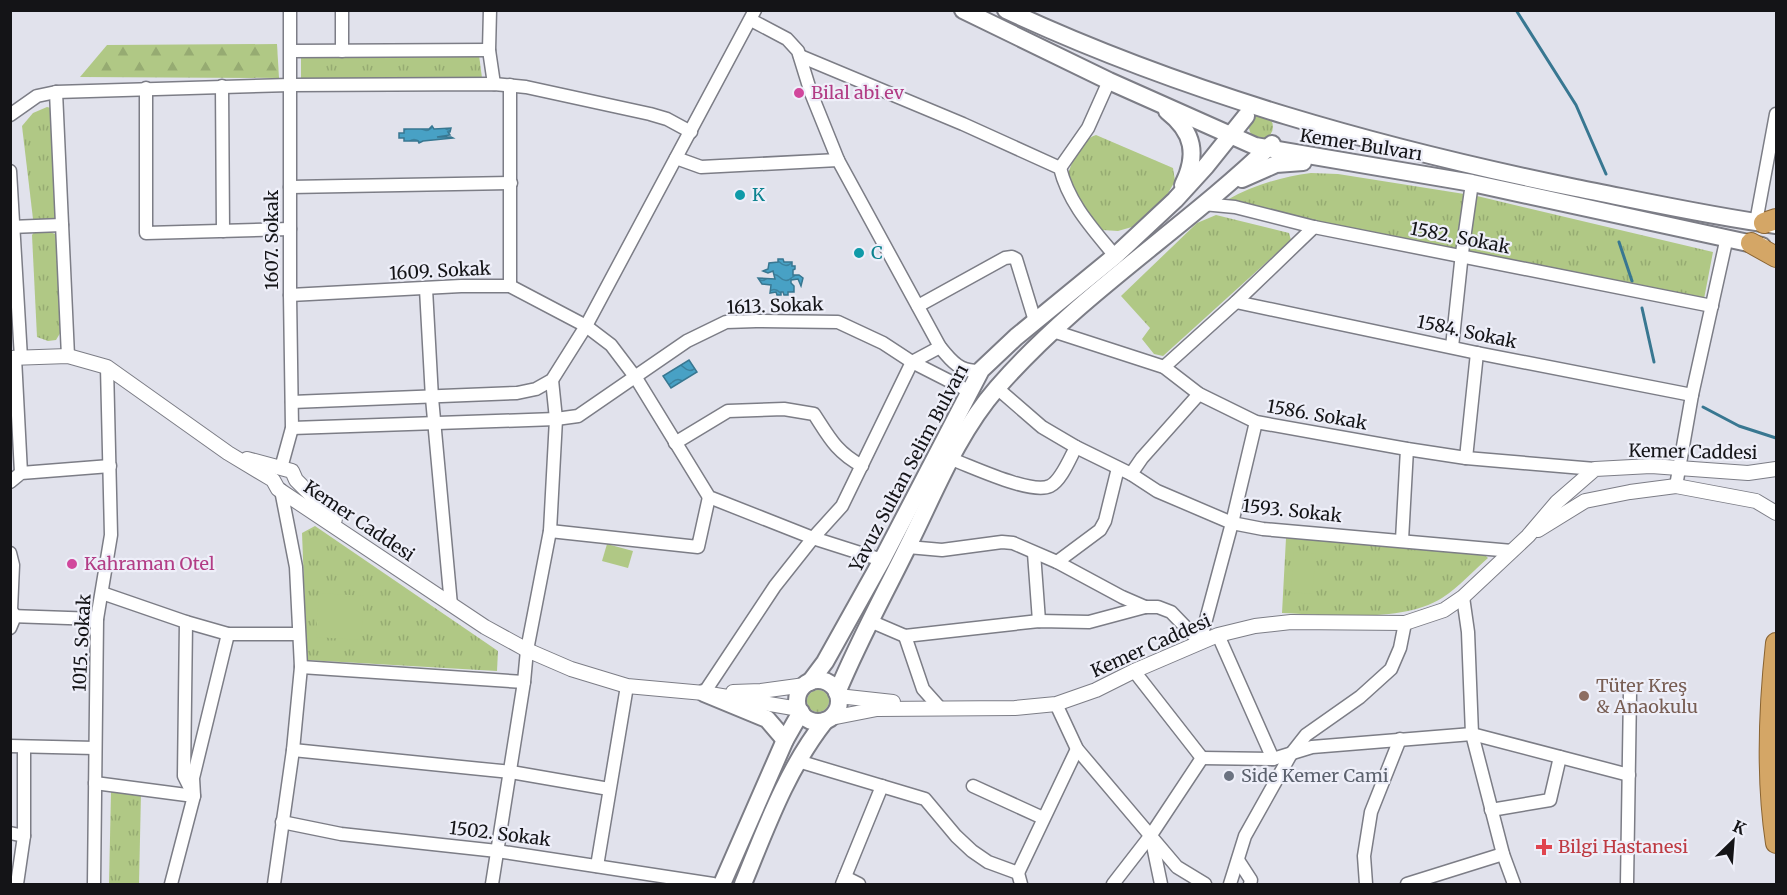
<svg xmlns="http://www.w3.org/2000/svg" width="1787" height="895" font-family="Merriweather,serif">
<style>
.grass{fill:url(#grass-tufts)}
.forest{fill:url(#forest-firs)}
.garden{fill:#b0c885}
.water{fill:url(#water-waves);stroke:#387791;stroke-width:1.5}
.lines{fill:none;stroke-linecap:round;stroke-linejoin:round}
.stream{stroke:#387791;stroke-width:3}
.minor-casing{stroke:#7c7d86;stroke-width:15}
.tertiary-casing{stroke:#7c7d86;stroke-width:16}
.secondary-casing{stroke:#7c7d86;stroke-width:20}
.trunk-casing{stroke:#8a6432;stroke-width:22}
.minor{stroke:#fff;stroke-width:12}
.tertiary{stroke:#fff;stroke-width:14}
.secondary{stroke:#fff;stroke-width:16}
.trunk{stroke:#d4a666;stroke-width:20}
.hotel-dot{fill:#d1479c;stroke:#eeeff9;stroke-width:2}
.culture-dot{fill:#0f9aa8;stroke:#eeeff9;stroke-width:2}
.education-dot{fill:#8d6e63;stroke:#eeeff9;stroke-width:2}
.worship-dot{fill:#6b7280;stroke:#eeeff9;stroke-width:2}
.health-dot{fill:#e0444e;stroke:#eeeff9;stroke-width:2}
.labels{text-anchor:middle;stroke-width:4.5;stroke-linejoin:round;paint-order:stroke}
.hotel-label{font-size:18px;fill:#b23c85;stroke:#eeeff9;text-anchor:start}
.street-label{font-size:18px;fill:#141417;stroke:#eeeff9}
.culture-label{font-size:18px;fill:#0d838f;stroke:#eeeff9;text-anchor:start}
.education-label{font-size:18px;fill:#785e54;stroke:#eeeff9;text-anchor:start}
.worship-label{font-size:18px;fill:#5b616d;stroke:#eeeff9;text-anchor:start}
.health-label{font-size:18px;fill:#be3a42;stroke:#eeeff9;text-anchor:start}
</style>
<defs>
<pattern id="grass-tufts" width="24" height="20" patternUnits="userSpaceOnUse" patternTransform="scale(1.5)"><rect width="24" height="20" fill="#b0c885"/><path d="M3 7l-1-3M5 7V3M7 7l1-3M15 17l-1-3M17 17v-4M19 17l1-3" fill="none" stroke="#96ab72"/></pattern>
<pattern id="forest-firs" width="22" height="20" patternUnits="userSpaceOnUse" patternTransform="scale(1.5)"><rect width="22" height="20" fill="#b0c885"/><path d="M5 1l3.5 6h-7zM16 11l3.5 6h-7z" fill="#96ab72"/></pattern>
<pattern id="water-waves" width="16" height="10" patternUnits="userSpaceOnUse" patternTransform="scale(1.5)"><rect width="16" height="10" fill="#48a1c5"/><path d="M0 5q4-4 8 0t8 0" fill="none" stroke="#3b829f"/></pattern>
</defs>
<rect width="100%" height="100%" fill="#e1e2ec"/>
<g class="grass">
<path d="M479,55L482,78L301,79V57Z"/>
<path d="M47,107L51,108L59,215L53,219H33L22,126L33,113Z"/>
<circle cx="1261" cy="127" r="12"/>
<path d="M1096,135L1173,168L1175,181L1167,195L1132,227L1118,231L1102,230L1080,207L1067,178C1072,162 1078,141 1096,135Z"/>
<path d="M1311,173L1338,174L1477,196L1713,252L1704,299L1315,222L1236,200H1227C1254,185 1281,177 1311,173Z"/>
<path d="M1216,215L1289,233L1291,240L1163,356L1154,354L1142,339L1150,328L1121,296L1197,223Z"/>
<path d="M35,231H47L58,235L62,330L56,340L48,341L37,337L32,235Z"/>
<path d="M315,526L498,651L497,671L307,660L302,533Z"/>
<path d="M1286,538L1482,552L1488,558C1473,571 1459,587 1442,598C1403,623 1327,615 1282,613Z"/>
<circle cx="818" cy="701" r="11"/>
<path d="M111,792L141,793L139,884H109Z"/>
</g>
<path class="forest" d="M277,44L279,78L80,77L107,45Z"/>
<g class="garden">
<path d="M607,544L633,551L628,568L602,561Z"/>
<path d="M1294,552L1316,554L1312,594L1291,592Z"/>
<path d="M319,593L364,596L361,640L316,637Z"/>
</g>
<g class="water">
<path d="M432,126L434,129L451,128L450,132H448L450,135L437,137H451L453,138L423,141L419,143L418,141H404V138H399V133H404V129H429Z"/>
<path d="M778,259H783L784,262H792V266H795V269L793,270V275H799L803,278L801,286L798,279L791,280V283L794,286V292H788V295H784L783,292H781V295H777L776,292L770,293L771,285L762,284L758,278L775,279L773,271L768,273L763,271L768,269L769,263L778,262Z"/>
<path d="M689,360L697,372L671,388L663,376Z"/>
</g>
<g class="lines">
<g class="stream">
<path d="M1516,10L1576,105L1606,174"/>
<path d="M1619,242L1632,281"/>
<path d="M1642,308L1654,362"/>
<path d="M1703,407L1739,426L1776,438"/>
</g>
<g class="minor-casing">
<g id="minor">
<path d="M342,10V51"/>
<path d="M490,10L489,50L494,84"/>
<path d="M751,20L787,39L798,51L811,93L838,160L940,347C951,361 962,374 981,370"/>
<path d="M291,51L489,50"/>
<path d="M800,56L963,124L1060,168C1069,204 1093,229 1115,256"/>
<path d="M510,85V286"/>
<path d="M222,86L223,231"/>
<path d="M146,88V233L290,229"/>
<path d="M56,92L68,356"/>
<path d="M10,115L37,96L56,92L290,85L494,84L526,87L650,114L667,119L691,132"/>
<path d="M676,158L701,167L838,160"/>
<path d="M1060,168L1088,128L1109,81"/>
<path d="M10,171L21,358"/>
<path d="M290,187L511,183"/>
<path d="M1203,204L1235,207L1314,227L1712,306"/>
<path d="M1756,222L1776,114"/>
<path d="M10,227L62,225"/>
<path d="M426,289L432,398L451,605"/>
<path d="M290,295L461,286H510L586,326L611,345L636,378L709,497L813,538L882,560"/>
<path d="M1236,302L1477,353L1692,395"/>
<path d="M918,306L1005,258L1012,257L1016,259L1035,321"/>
<path d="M1053,331L1164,367L1199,394L1256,422L1407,449L1466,458L1595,469"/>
<path d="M1452,347L1462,253L1472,183"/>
<path d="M15,358L21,473"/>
<path d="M1164,367L1236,302L1314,227"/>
<path d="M997,388L1042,427L1076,447L1131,474L1157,491L1232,523L1263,529L1512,551"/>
<path d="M292,402L517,393L536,389L552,380L586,326L755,10"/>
<path d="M292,428L556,419L578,416L687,341L726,322L756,321L838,322L883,343L912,362L969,391"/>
<path d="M675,443L728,411L784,409L814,414C829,437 836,452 862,466"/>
<path d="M1466,458L1477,353"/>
<path d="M951,459C971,466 1031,495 1050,486C1061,481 1070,458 1076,447"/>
<path d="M281,468L292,428L290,295V10"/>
<path d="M1131,474L1142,458L1199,394"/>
<path d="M10,482L21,473L110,466"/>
<path d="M1676,486L1692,395L1727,237"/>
<path d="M550,531L698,547L709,497"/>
<path d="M1402,540L1407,449"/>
<path d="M908,547L942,550L1002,542L1013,543L1057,562L1122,597L1145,607"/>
<path d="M10,553L13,565L11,610L15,616L10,628"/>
<path d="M1034,553L1039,621"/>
<path d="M1057,562L1100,530L1105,521L1118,468"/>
<path d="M102,593L186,622L228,634H298"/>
<path d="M1463,597L1468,632L1472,734L1503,854L1514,884"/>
<path d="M10,616L97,619"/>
<path d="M870,621L905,636L1039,621L1089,622L1145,607H1158L1171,612L1200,642"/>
<path d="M186,622L184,776L192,792"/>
<path d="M1218,635L1273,759"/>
<path d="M905,636L923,689L940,708"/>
<path d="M1200,642L1232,523L1256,422"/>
<path d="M301,667L524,682"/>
<path d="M1134,671L1202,758"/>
<path d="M704,693L775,586L813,538L842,506L912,362L940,347"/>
<path d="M1056,704L1077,749L1177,867L1205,884"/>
<path d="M10,746L95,748"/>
<path d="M293,750L511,772L609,789"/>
<path d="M1202,758L1273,759L1312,747L1472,734L1629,775"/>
<path d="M798,761L925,799L956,836L972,851L988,862L1018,873L1021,884"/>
<path d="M95,783L194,796"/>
<path d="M973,786L1043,818"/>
<path d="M1491,810L1550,800L1560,757"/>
<path d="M282,822L341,834L497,851L713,884"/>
<path d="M10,833L24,836"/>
<path d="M1151,836L1161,884"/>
<path d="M1238,860L1251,880L1250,884"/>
<path d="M597,866L627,686"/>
<path d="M1018,873L1077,749"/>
<path d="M845,877L859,884"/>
<path d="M17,884L24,836V747"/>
<path d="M94,884L97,619L111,535L107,367"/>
<path d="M171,884L194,796L193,778L228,634"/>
<path d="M274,884L293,750L301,667L296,567L281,490"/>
<path d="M492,884L524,682L527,650L550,531L556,419L552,380"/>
<path d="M842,884L882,786"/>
<path d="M1113,884L1151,835L1202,758"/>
<path d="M1230,884L1245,836L1291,754L1306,735L1360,697L1391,669L1400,648L1405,623"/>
<path d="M1366,884L1364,856L1371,812L1400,739"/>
<path d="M1407,884L1503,854"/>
<path d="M1627,884L1630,692"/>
</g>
</g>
<g class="tertiary-casing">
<g id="tertiary">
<path d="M10,358L68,356L107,367L228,453L273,480L278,489L485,627L527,650L571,669L627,686L704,693L799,709"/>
<path d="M247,459L292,471L296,480L335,519"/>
<path d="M1538,530L1585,501L1630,492L1676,486L1756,501L1776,513"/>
<path d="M733,692L761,691L805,685"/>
<path d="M838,696L893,702"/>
<path d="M831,718L877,709L1015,708L1056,704L1096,690L1134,671L1218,635L1255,626L1291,622L1405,623L1444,610L1463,597L1528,536L1557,502L1595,469L1651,466L1748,473L1776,469"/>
</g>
</g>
<g class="secondary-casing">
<g id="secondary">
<path d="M963,10L1109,81L1255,146L1472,183L1762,246"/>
<path d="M1006,10C1187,94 1381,148 1576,188C1642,201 1709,216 1776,225"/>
<path d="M1167,111C1194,132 1198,155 1183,185"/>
<path d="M1242,179L1276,164L1303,162"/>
<circle cx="818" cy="701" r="21"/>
<path d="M810,682L825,662L882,560L981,370L1016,337L1115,256L1175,200L1206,166L1246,116"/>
<path d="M704,693L767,719L785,740"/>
<path d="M837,693C858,642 884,595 908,546C935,492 957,434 997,388C1078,295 1184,229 1272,144"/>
<path d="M722,884L785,740L801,712"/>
<path d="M743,884C766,828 787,769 825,721"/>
</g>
</g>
<g class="trunk-casing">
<g id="trunk">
<path d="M1764,223L1776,219"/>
<path d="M1751,243L1776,257"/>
<path d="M1776,643C1769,708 1766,778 1776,843"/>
</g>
</g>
<use href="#minor" class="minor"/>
<use href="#tertiary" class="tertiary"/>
<use href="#secondary" class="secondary"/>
<use href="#trunk" class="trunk"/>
</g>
<g class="hotel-dot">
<circle cx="799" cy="93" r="6"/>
<circle cx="72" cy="564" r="6"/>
</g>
<g class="culture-dot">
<circle cx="740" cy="195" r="6"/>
<circle cx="859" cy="253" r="6"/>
</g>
<circle class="education-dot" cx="1584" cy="696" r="6"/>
<circle class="worship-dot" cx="1229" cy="776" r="6"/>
<path class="health-dot" d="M1541 838h6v6h6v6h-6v6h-6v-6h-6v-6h6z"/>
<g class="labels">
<g class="hotel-label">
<text x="811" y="99">Bilal abi ev</text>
<text x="84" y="570">Kahraman Otel</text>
</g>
<g class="street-label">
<text transform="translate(1361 145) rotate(9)" y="6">Kemer Bulvarı</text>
<text transform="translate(1460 238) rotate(11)" y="6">1582. Sokak</text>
<text transform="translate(272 240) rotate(-90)" y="6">1607. Sokak</text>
<text transform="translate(440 271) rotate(-3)" y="6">1609. Sokak</text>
<text transform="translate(775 306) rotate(-2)" y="6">1613. Sokak</text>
<text transform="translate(1467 332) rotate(12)" y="6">1584. Sokak</text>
<text transform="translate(1317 415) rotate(10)" y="6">1586. Sokak</text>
<text transform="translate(1693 452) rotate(1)" y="6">Kemer Caddesi</text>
<text transform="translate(909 468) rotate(-62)" y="6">Yavuz Sultan Selim Bulvarı</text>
<text transform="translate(1292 511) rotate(6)" y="6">1593. Sokak</text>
<text transform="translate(359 521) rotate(34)" y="6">Kemer Caddesi</text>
<text transform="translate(82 643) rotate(-87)" y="6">1015. Sokak</text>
<text transform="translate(1151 646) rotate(-24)" y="6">Kemer Caddesi</text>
<text transform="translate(500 834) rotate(7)" y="6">1502. Sokak</text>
</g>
<g class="culture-label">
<text x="752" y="201">K</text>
<text x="871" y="259">C</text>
</g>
<g class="education-label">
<text x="1596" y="692">Tüter Kreş<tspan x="1596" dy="21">&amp; Anaokulu</tspan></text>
</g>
<g class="worship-label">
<text x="1241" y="782">Side Kemer Cami</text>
</g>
<g class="health-label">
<text x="1558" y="853">Bilgi Hastanesi</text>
</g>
</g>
<rect width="1787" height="895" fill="none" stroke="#141417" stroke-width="24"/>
<g transform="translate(1733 841) rotate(25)" stroke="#eeeff9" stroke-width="4.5" paint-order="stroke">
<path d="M0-4.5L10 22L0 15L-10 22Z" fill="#141417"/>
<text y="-9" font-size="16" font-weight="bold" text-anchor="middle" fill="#141417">K</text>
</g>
</svg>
